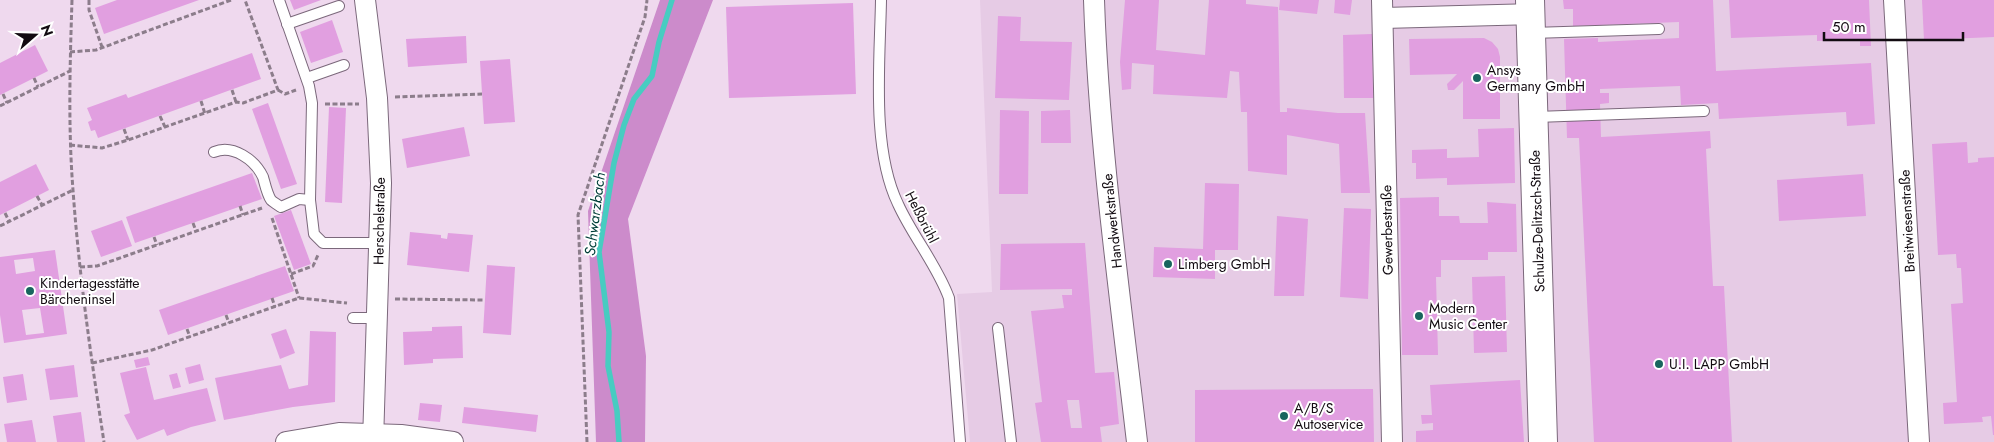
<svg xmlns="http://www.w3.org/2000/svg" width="1994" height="442" font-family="Jost,sans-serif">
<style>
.built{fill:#e6cbe5}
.forest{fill:#cc8bcb}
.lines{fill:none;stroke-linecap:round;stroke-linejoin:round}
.stream{stroke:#47ccc1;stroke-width:5.5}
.building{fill:#e19fe0;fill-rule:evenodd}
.lane-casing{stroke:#7b687b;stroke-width:12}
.street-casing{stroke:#7b687b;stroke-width:22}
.secondary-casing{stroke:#7b687b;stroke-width:30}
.path{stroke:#8c7d8b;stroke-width:3;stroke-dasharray:5 2.5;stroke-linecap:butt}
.lane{stroke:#fff;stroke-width:10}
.street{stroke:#fff;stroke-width:20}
.secondary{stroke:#fff;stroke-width:28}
.poi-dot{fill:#18655e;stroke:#fff;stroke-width:2}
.labels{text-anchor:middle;stroke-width:4;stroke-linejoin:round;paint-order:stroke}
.poi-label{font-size:14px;fill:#120b11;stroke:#fff;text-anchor:start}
.street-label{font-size:14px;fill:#120b11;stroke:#fff}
.water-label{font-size:15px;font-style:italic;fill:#003d38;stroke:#fff}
</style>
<rect width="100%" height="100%" fill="#efd9ee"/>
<path class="built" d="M980,0H1994V442H970L957,294L992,292Z"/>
<path class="forest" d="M660,0H713L628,219L646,356L645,442H596L588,211Z"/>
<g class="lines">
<path class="stream" d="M619,442L617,411L608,366L609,332L599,252L614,163L624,125L634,99L652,76L659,42L672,0"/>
</g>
<g class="building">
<path d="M117,0H199L104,34L95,8Z"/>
<path d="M290,0H321L294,10Z"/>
<path d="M1125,0H1159L1156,50L1205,55L1209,0H1246V4L1278,7L1280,112H1287V108L1338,113H1365L1370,193H1341L1339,144L1287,135V175L1248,171L1247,112H1241L1239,72L1230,71L1227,98L1153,94L1154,65L1132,63L1131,89L1122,90L1120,62Z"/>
<path d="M1280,0H1319L1317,14L1279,10Z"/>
<path d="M1335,0H1352L1350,15L1334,13Z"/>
<path d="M1563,0H1713L1716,71L1871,63L1875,124L1847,126L1846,112L1719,119L1718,103L1681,105L1680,86L1600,89V93H1609V103L1600,104L1601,137L1710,131L1711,148L1706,149L1713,286H1724L1732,442H1594L1579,138H1567L1564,39L1598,38V42L1679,38V22L1573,26V9H1564Z"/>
<path d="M1729,0H1869L1871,46H1860V39L1817,41V35L1731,38Z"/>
<path d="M1922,0H1994V37L1924,40Z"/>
<path d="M853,3L856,94L729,98L726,7Z"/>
<path d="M998,16L1021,17L1020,41L1072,42L1069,100L995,98Z"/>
<path d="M332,20L343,52L311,63L300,32Z"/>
<path d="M1372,34L1373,98H1344L1343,35Z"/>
<path d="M466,36L467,63L408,67L406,39Z"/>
<path d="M1484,38L1492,42L1498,49L1500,57V119H1463V81L1454,90H1448L1447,84L1457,74L1410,75L1409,39Z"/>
<path d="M35,45L48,71L0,95V63Z"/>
<path d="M252,53L261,79L98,138L95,130L91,131L88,122L92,120L87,108L126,94L128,98Z"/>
<path d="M510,59L515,122L484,124L480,61Z"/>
<path d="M268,103L297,184L281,189L252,109Z"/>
<path d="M329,107L346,108L342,203L325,202Z"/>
<path d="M1000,110L1029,111L1028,194H999Z"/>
<path d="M1070,110L1071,143H1041V111Z"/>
<path d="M464,127L470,156L407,168L402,139Z"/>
<path d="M1514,128L1515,183L1447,185V178L1416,179V163H1412V150L1447,149V158L1479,157L1478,129Z"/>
<path d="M1967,142L1968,163L1978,162V158L1994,157V435H1993L1991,416L1982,417L1983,422L1944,424L1943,403L1957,402L1951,304L1963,303L1961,268H1957L1956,254L1938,255L1932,144Z"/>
<path d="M36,164L49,190L0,215V182Z"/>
<path d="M252,173L262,199L135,243L126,217Z"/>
<path d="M1863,174L1866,216L1779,221L1777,180Z"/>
<path d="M1205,183L1239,184L1238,250H1215V279L1153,277L1154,247L1203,249Z"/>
<path d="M1439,197V216H1459L1460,223H1488L1487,202L1516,204L1517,252H1488V260H1441V277H1436L1438,355H1402L1400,198Z"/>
<path d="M1344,208L1371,209L1368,299L1340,297Z"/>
<path d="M291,210L311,264L294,270L274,216Z"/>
<path d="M1277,216L1308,219L1304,296H1274Z"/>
<path d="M122,220L132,246L101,257L91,231Z"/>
<path d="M410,232L441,235V238L447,239L448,233L473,235L469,272L407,265Z"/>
<path d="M1085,243L1095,373L1114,372L1119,424L1100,427L1102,442H1041L1035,403L1042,402L1031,311L1064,308L1062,295H1072V289L1000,290L1001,244ZM1067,400H1079L1082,428H1071Z"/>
<path d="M55,250L67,334L4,343L0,315V257ZM33,258L35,271L16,274L14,260ZM40,308L44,333L26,335L22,310Z"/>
<path d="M487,265L515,267L511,335L483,333Z"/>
<path d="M285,266L294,291L168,335L159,310Z"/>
<path d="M1505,276L1507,352L1474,353L1472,277Z"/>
<path d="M462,326L463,358L433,359V363L404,365L403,332L432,331V327Z"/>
<path d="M286,329L295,353L280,359L271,334Z"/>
<path d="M310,331L336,332L335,402L293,407L224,420L215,378L281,365L289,389L308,385Z"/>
<path d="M148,357L150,365L136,368L134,360Z"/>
<path d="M200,364L204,380L189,384L185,368Z"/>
<path d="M74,365L78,397L50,400L45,369Z"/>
<path d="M146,367L154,400L207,388L216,421L191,427L167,436L164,429L137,440L124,415L130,413L120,373Z"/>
<path d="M177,373L181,387L173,389L169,375Z"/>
<path d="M23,374L27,400L7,403L3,377Z"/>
<path d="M1520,380L1524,442H1416V431L1433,430V423L1422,424L1421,415H1432L1430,385Z"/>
<path d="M1373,389L1374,442H1195V390Z"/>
<path d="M420,403L442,405L440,422L418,420Z"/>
<path d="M464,407L538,415L536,432L462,423Z"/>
<path d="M81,412L85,442H57L53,416Z"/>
<path d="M32,420L36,442H7L4,424Z"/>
</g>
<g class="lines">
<g class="lane-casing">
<g id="lane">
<path d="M279,0L309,86L312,103L310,200L314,234L323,243H379"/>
<path d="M881,0C880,62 871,148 898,204C913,237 937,265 949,298L960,442"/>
<path d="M287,24L339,6"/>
<path d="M1532,33L1659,29"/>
<path d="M307,78L344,65"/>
<path d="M1536,117L1704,111"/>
<path d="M214,152C233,144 255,160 263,177C265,184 267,194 271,200C273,202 278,205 281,207L299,199L310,200"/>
<path d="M353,318H376"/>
<path d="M998,328L1011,442"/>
</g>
</g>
<g class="street-casing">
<g id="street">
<path d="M365,0L377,98L381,183L373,442"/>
<path d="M1094,0C1099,148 1120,295 1137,442"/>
<path d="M1382,0L1392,442"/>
<path d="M1894,0L1919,442"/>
<path d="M1383,18L1531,14"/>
<path d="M286,442L339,433L401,435L453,442"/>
</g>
</g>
<g class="secondary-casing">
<path id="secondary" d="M1530,0L1543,442"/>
</g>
<g class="path">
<path d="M72,0C70,63 68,127 73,190C79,274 91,358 104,442"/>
<path d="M89,0V10L102,47"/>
<path d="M70,52L96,50L231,0"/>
<path d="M34,78L38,87"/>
<path d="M232,90L236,102"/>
<path d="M278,90L285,94L296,90"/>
<path d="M3,94L7,103"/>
<path d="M395,97L482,94"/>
<path d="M201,101L205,114"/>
<path d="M325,104H359"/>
<path d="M0,106L70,71"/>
<path d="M160,116L165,127"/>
<path d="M124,129L128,140"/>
<path d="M70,145L102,148L128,140L236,102L243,103L278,90L245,0"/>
<path d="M37,196L42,205"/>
<path d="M240,206L243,215"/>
<path d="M5,213L9,221"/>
<path d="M272,218L299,298"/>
<path d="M193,223L196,231"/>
<path d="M0,226L73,190"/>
<path d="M154,237L157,245"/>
<path d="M80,267L97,266L262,208"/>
<path d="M291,274L313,266L318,255"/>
<path d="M272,298L275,307"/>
<path d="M395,299L485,300"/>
<path d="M226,315L229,323"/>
<path d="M187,329L190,337"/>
<path d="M92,363L152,350L299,298L347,303"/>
<path d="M587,442L578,215L645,17L647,0"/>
</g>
<use href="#lane" class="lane"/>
<use href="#street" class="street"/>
<use href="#secondary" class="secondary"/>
</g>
<g class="poi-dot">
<circle cx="1477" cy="78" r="5"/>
<circle cx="1168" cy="264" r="5"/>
<circle cx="30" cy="291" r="5"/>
<circle cx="1419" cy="316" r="5"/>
<circle cx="1659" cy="364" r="5"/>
<circle cx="1284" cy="416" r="5"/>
</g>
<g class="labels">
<g class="poi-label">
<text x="1487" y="75">Ansys<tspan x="1487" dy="16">Germany GmbH</tspan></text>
<text x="1178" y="269">Limberg GmbH</text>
<text x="40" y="288">Kindertagesstätte<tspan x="40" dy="16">Bärcheninsel</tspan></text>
<text x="1429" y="313">Modern<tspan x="1429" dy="16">Music Center</tspan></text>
<text x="1669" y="369">U.I. LAPP GmbH</text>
<text x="1294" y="413">A/B/S<tspan x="1294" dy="16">Autoservice</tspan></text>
</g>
<g class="street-label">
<text transform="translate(922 217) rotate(63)" y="5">Heßbrühl</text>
<text transform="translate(379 221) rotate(-89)" y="5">Herschelstraße</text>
<text transform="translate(1112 221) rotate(-96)" y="5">Handwerkstraße</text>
<text transform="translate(1537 221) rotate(-92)" y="5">Schulze-Delitzsch-Straße</text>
<text transform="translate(1907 221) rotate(-93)" y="5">Breitwiesenstraße</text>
<text transform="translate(1387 230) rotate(-91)" y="5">Gewerbestraße</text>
</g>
<g class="water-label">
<text transform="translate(595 214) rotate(-83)" y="5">Schwarzbach</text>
</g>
</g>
<g transform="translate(35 35) rotate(70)" stroke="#ffffff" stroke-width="4" paint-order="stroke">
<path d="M0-4L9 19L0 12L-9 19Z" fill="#120b11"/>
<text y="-8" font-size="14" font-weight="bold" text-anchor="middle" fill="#120b11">N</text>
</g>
<path d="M1824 32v8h139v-8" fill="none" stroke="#120b11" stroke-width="2.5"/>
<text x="1832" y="32" font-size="15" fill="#120b11" stroke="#ffffff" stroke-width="4" paint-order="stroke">50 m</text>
</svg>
